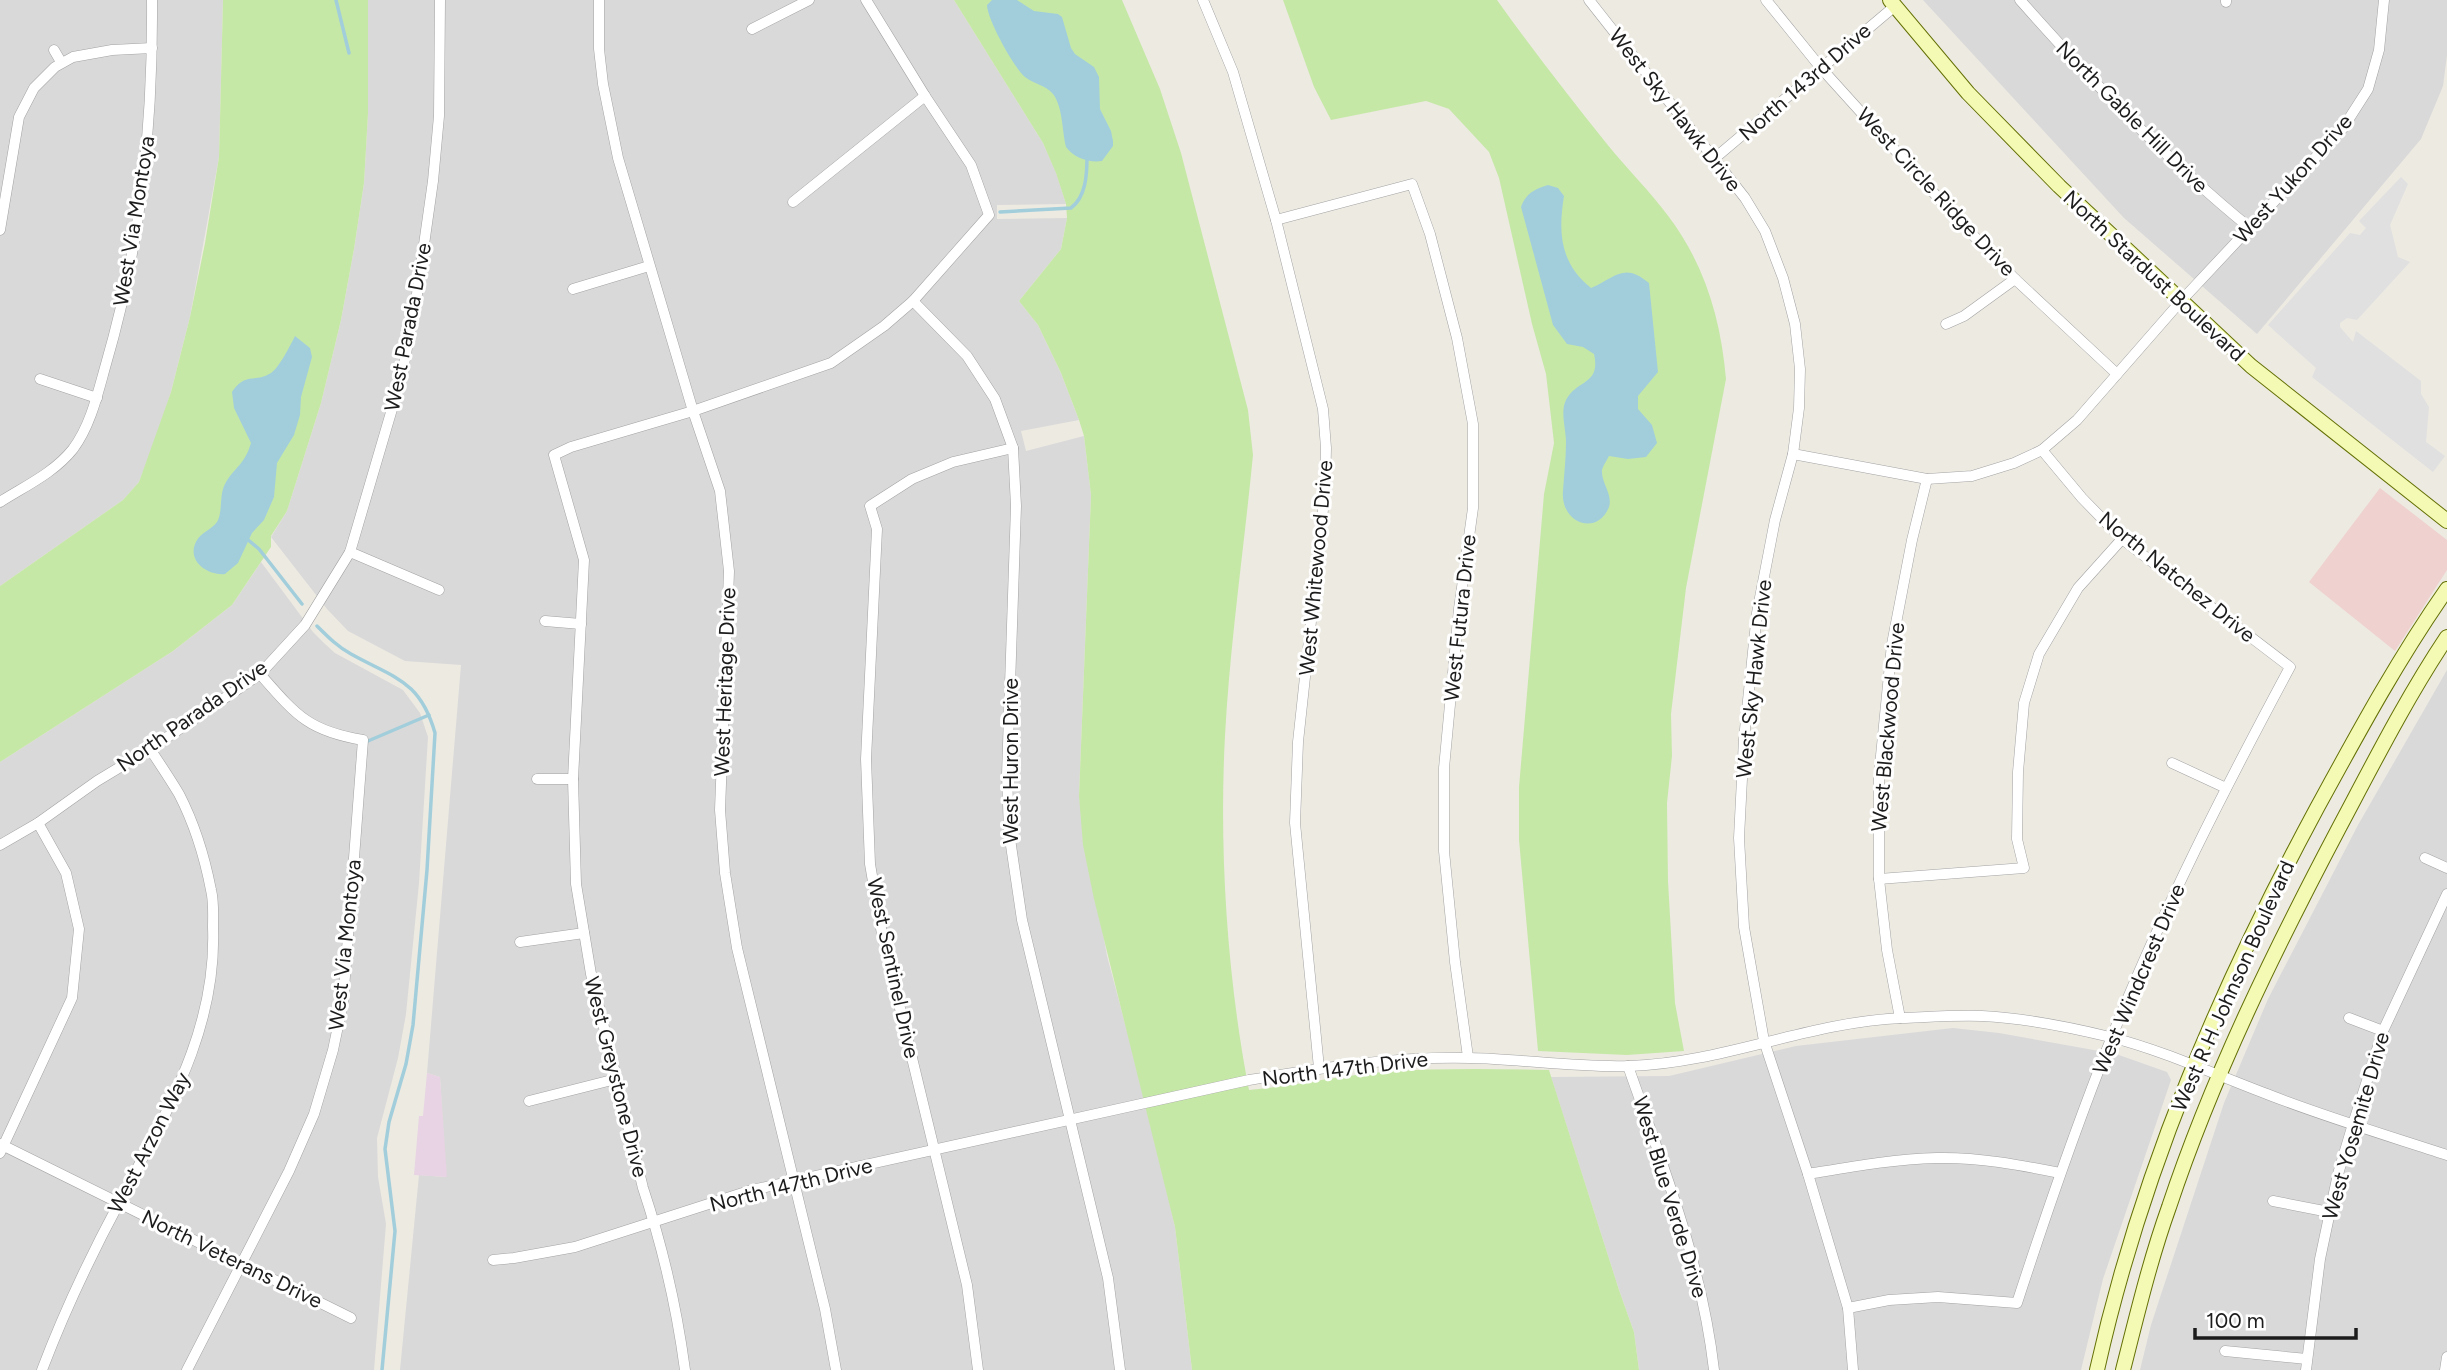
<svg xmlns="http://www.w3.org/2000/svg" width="2447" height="1370" font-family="Figtree,sans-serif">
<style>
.residential{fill:#dad9d9}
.commercial{fill:#efd2d0}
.industrial{fill:#e7d3e3}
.grass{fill:#c6e8a7}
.parking{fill:#e0e0e0}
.water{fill:#a2cedb}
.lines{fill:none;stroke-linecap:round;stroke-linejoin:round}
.stream{stroke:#a2cedb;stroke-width:3.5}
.street-casing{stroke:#a3a3a3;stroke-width:11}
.secondary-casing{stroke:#647105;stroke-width:16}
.street{stroke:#fff;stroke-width:10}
.secondary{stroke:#f4f9b4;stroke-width:14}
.labels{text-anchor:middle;stroke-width:6;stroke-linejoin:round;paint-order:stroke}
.street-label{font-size:21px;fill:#1c1c1c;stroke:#fff}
</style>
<rect width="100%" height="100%" fill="#edeae2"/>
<g class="residential">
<path d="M0,0H223L219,157L190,317L171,392L155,441L139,482L123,500L0,586Z"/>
<path d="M368,0H954L1043,143L1056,172L1066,204L997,205V219L1067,218L1061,249L1019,301L1038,325L1061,373L1079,420L1021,431L1026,451L1084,436L1091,495L1079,796L1107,956L1151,1121L1175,1227L1192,1370H400L419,1175L446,1177L440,1077L427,1073L461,665L405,661L348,631L327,609L271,537L287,511L321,403L341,320L354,249L364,183L368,114Z"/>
<path d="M1923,0H2447V55L2443,86L2421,139L2257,334L2124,218Z"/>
<path d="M261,562L313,632L325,644L335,653L403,690L420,713L428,737L419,883L406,1014L398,1058L377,1138L378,1177L386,1224L374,1370H0V762L173,651L232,605Z"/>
<path d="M2447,670V1370H2140L2151,1325L2224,1103L2268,999L2358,825Z"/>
<path d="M1953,1028L1999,1033L2116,1054L2167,1072L2171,1080L2103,1279L2081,1370H1639L1634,1332L1619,1290L1551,1077L1669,1076L1796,1046Z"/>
</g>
<path class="commercial" d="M2380,488L2447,540V570L2395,651L2309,582Z"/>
<path class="industrial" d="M427,1073L440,1077L447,1177L414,1175L419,1116H423Z"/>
<g class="grass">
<path d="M223,0H368V114L364,183L354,249L341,320L321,403L287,511L271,536V547L232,605L173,651L0,762V586L123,500L139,482L171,392L190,317L205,243L219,157Z"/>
<path d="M954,0H1122L1160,89L1181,153L1248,410L1253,455C1244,548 1230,643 1225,736C1219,850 1227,977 1249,1090C1294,1086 1338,1076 1382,1072C1438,1068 1493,1069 1549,1070L1619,1290L1634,1332L1639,1370H1192L1175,1227L1094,899L1083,845L1079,796L1091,495L1084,436L1079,420L1061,373L1038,325L1019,301L1061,249L1067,218L1066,204L1056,173L1043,143Z"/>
<path d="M1283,0H1497C1532,49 1569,97 1607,144C1627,169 1650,191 1669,217C1705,265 1721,320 1726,379L1686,588L1671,714L1672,756L1667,803L1668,881L1675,1003L1684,1051L1627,1055L1538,1051L1519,840V787L1544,494L1554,443L1546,374L1532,324L1499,178L1489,152L1449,109L1426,101L1331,120L1314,87Z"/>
</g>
<path class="parking" d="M2401,177L2408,184L2390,225L2398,257L2410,262L2357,320L2347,318L2340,323V327L2353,342L2356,331L2421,381V394L2429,407L2426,442L2445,456L2433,472L2312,377L2316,368L2268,325L2350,233L2360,235L2366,228L2359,221Z"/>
<g class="water">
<path d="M992,0H1017L1034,11L1058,14L1062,17L1071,48L1075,54L1094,67L1099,77L1100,109L1111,131L1113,141V146L1102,161C1089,163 1074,158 1066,147C1062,132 1063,107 1053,94C1046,85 1033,84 1025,77C1014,68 987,19 987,5Z"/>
<path d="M1548,185L1558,188L1564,196C1558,233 1560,263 1591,288C1616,277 1624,262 1649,283L1658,372L1638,396V409L1652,425L1657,443L1646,457L1628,459L1609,456C1607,460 1603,466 1602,470C1601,483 1613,494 1609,507C1597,537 1560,523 1563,491C1564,475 1566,458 1566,442C1566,430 1560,411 1566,400C1577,379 1601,385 1594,354L1583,347L1567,344L1553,325L1521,207C1526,193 1535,189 1548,185Z"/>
<path d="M295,336L310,348L312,357L301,397L300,415L294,435L277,463L274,497L264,520L252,533L238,563L225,574C207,576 185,560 197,540C201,533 212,529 217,522C223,512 219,495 225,484C235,466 244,466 251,443L234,408L232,392C245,372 255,383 271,373C279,368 291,344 295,336Z"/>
</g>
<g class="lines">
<g class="stream">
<path d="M336,0L349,53"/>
<path d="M1000,212L1071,208C1086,197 1087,174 1087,157"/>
<path d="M247,539L259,549L302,604"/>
<path d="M317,626C328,637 338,647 351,654C394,678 420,680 435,733L427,870L413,1025L406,1064L389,1122L385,1149L395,1231L382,1370"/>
<path d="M368,741L429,715"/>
</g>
<g class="street-casing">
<g id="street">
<path d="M599,0V49L603,84L618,158L693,411L720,491L729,571L720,810L725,873L737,948L825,1309L836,1370"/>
<path d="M1203,0L1233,72L1276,220L1323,409L1326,448L1325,491L1298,742L1295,823L1319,1068"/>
<path d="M1589,0L1745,198L1765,231L1783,278L1795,324L1800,369L1799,408L1793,454L1775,520L1757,613L1744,739L1739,838L1744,927L1764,1041L1808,1174L1848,1308L1853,1370"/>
<path d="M1766,0L1821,68L1951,212L2015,279L2117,374"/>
<path d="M2020,0C2092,81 2166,160 2250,228"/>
<path d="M2226,2V0"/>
<path d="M752,29L809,0"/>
<path d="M54,50L61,62"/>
<path d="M1715,158L1895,6"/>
<path d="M793,202L925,96"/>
<path d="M1276,220L1412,184L1430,234L1457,338L1473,424V508L1459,609L1444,768V851L1455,962L1468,1057"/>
<path d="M0,230L19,117L34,88L55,67L73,57L112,50L152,48"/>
<path d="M573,289L649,266"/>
<path d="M913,301L967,356L995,399L1013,448L1016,506L1007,775L1009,832L1022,920L1108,1278L1120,1370"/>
<path d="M1946,324L1964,316L2015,279"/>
<path d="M40,379L97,398"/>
<path d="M1793,454L1927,479L1972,476L2014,463L2042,450L2077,420L2181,301L2343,128L2368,89L2379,50L2384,0"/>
<path d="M0,502C25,486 54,473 73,449C91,425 98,392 106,364C141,244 153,125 152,0"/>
<path d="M350,552L439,590"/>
<path d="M545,621L581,624"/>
<path d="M2172,763L2226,788"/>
<path d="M537,779H573"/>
<path d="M0,845L38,823L97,781L150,749L260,674L305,625L350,552L402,375L417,294L433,181L439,116L440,0"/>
<path d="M2425,858L2447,868"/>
<path d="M1879,879L2024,868L2017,839L2018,772L2024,703L2039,654L2078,588L2122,539"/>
<path d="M520,942L584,933"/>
<path d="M1900,1018L1887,950L1879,879V776L1892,644L1912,540L1927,479"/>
<path d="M2349,1018L2383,1031"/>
<path d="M1628,1066C1663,1166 1702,1264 1714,1370"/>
<path d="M529,1101L616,1079"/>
<path d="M0,1144L351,1318"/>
<path d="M0,1153L72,998L79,929L66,873L38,823"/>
<path d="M1808,1174C1850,1167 1893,1159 1937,1158C1978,1157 2020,1165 2060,1173"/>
<path d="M2273,1201L2329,1212"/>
<path d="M493,1260L514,1258L575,1247L752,1190L1249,1080C1322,1068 1396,1056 1470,1058C1523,1059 1577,1068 1630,1066C1723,1063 1808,1022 1902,1018C1928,1017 1956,1015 1982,1016C2024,1018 2069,1027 2110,1037C2165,1051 2218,1076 2272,1096C2329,1118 2389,1136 2447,1155"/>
<path d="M1848,1308L1889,1300L1938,1297L2017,1303C2046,1214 2076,1126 2111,1039C2162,911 2225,788 2290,667L2122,539L2082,498L2042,450"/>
<path d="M2225,1351L2307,1359"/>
<path d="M42,1370C64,1312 91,1255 120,1201C166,1112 217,1031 213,927C213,915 214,902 211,890C205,859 194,823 179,794C170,779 160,764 150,749"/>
<path d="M187,1370L289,1171L314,1114L333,1050L343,1002L363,740C308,731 296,715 260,674"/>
<path d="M685,1370C677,1310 662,1245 643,1188L591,974L576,884L573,779L584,560L554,455L571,447L693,411L831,363L884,326L913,301L989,215L971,165L925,96L866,0"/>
<path d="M978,1370L967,1285L882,934L870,864L866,759L877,529L870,506L912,479L953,462L1013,448"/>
<path d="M2306,1370L2320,1259L2338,1174L2353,1124L2383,1031L2447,894"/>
<path d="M2445,1370L2447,1357"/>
</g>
</g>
<g class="secondary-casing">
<g id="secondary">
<path d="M1890,0L1968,93L2059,186L2251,366L2447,521"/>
<path d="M2097,1370C2141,1172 2221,986 2317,808C2358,733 2398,659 2447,589"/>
<path d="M2123,1370C2137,1315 2150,1260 2169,1207C2213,1075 2275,949 2340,826C2374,762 2407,697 2447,637"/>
</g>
</g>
<use href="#street" class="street"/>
<use href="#secondary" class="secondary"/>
</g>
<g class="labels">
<g class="street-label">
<text transform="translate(1805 82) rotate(-41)" y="7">North 143rd Drive</text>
<text transform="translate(1675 110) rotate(52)" y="7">West Sky Hawk Drive</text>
<text transform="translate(2132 117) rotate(45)" y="7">North Gable Hill Drive</text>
<text transform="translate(2293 179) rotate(-48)" y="7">West Yukon Drive</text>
<text transform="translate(1936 192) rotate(47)" y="7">West Circle Ridge Drive</text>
<text transform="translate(134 221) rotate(-81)" y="7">West Via Montoya</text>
<text transform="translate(2154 276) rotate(43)" y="7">North Stardust Boulevard</text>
<text transform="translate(408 327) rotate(-79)" y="7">West Parada Drive</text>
<text transform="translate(1316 568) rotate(-85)" y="7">West Whitewood Drive</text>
<text transform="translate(2177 577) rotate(39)" y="7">North Natchez Drive</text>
<text transform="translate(1460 618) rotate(-84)" y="7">West Futura Drive</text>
<text transform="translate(1754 679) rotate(-84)" y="7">West Sky Hawk Drive</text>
<text transform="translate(725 682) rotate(-88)" y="7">West Heritage Drive</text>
<text transform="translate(192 716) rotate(-35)" y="7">North Parada Drive</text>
<text transform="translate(1888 727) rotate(-85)" y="7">West Blackwood Drive</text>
<text transform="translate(1011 761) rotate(-90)" y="7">West Huron Drive</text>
<text transform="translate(345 945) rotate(-84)" y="7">West Via Montoya</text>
<text transform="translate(893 968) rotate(78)" y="7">West Sentinel Drive</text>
<text transform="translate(2139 979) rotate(-67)" y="7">West Windcrest Drive</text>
<text transform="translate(2233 986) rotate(-66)" y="7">West R H Johnson Boulevard</text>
<text transform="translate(1345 1069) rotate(-7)" y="7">North 147th Drive</text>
<text transform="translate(616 1077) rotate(76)" y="7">West Greystone Drive</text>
<text transform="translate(2356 1126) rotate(-74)" y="7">West Yosemite Drive</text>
<text transform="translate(149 1143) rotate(-63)" y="7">West Arzon Way</text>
<text transform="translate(791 1185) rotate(-14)" y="7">North 147th Drive</text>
<text transform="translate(1670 1197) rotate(73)" y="7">West Blue Verde Drive</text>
<text transform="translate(232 1259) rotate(26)" y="7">North Veterans Drive</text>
</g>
</g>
<path d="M2195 1328v10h161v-10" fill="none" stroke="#1c1c1c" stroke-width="3.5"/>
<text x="2206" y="1328" font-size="21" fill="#1c1c1c" stroke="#ffffff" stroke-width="5" paint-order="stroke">100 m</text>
</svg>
